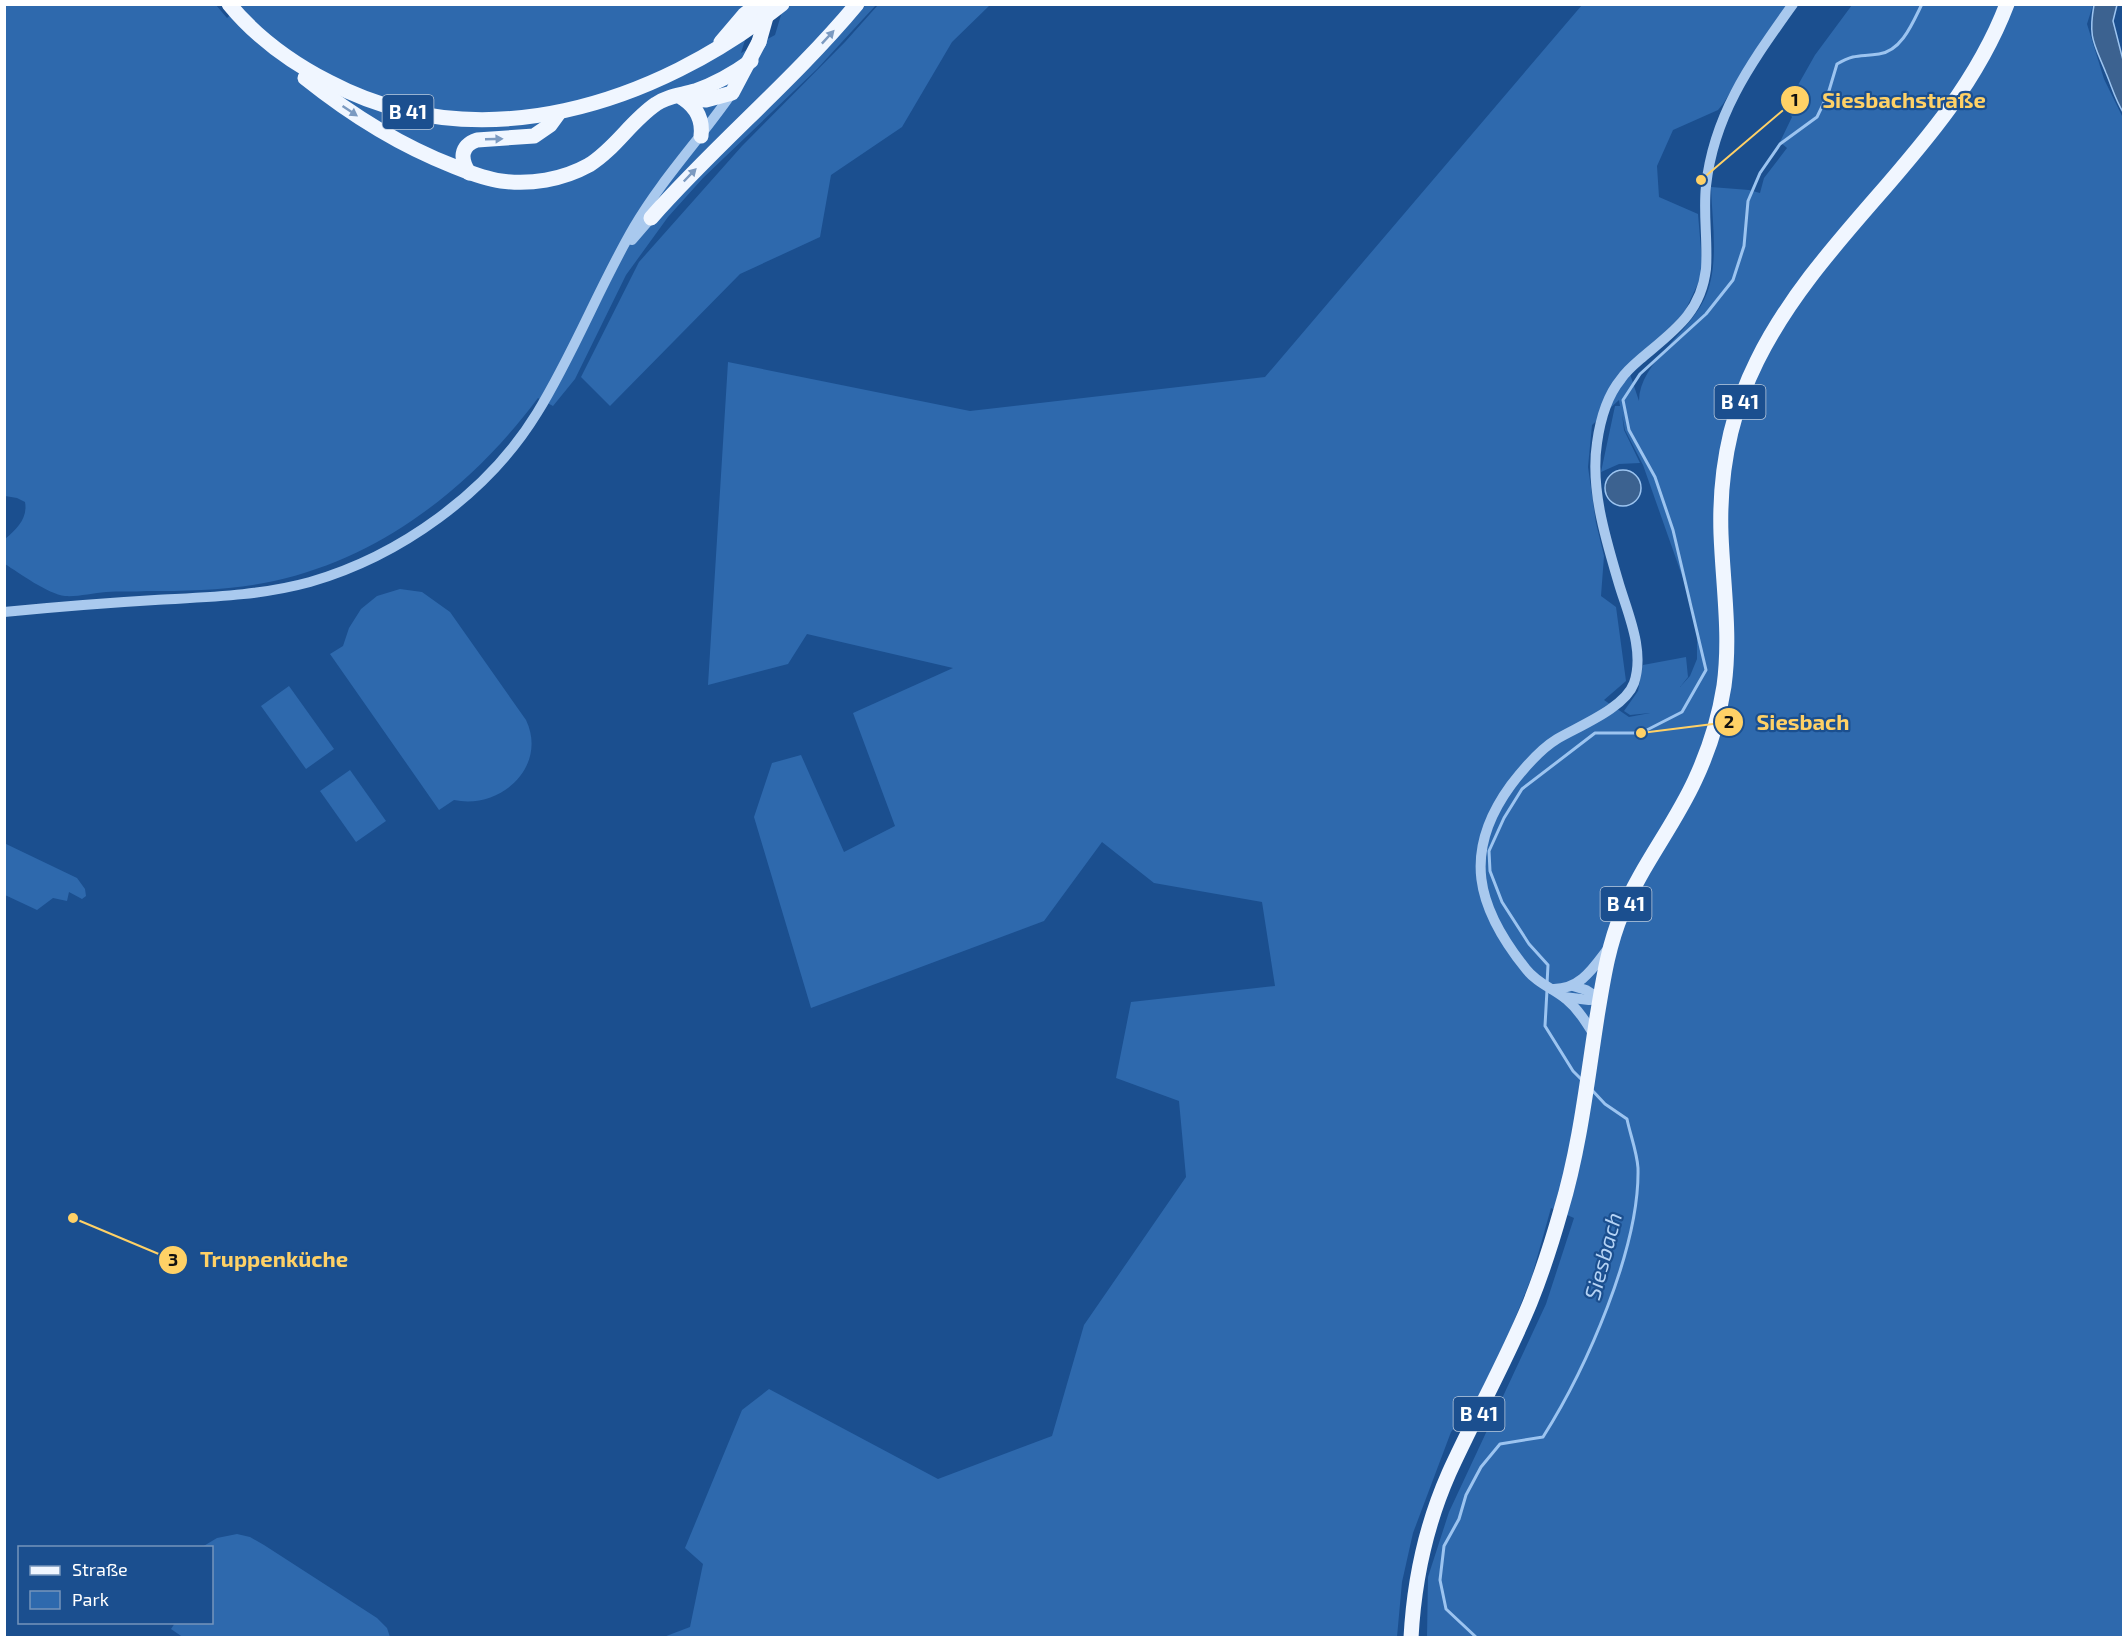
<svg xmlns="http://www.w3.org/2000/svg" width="2128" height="1642" font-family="'Exo 2',sans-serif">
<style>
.green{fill:#2e69ad;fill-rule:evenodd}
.water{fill:#3c6290;stroke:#9cc4f0;stroke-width:1.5}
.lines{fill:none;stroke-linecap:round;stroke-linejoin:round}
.stream{stroke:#9cc4f0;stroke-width:3}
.minor{stroke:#a9c9ee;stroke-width:10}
.major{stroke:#f0f6ff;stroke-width:15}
.major-bridge{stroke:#f0f6ff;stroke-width:15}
.oneway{fill:#7b9ac1}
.labels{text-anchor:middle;stroke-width:4.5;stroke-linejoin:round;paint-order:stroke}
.shield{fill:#1b4f8f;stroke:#bbcadd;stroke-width:1.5}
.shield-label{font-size:20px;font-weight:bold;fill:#fff}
.water-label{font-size:22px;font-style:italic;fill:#b5d3f5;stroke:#1b4f8f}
.leader{fill:none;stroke:#ffd166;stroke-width:2}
.callout-dot{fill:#ffd166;stroke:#1b4f8f;stroke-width:2}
.mark-label{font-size:18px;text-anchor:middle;font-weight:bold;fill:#111}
.callout-label{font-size:22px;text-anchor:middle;font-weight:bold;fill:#ffd166;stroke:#1b4f8f;stroke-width:4.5;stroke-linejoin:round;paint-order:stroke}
</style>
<rect width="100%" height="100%" fill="#1b4f8f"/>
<g class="green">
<path d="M243,4L756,5L741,53L775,35L784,5H876L817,69L703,178L668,217L626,275L575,379L553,406L538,398C472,486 383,557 274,581C232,590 189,591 147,591C133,592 119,591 106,592C93,593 77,597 65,596C48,594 19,573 5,564V539C17,529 28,518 25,502L17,498L5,496V5H216L227,18Z"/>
<path d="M878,5H990L952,42L902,127L831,175L820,237L740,274L610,406L581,377L639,262L742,146L845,42Z"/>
<path d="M1582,5H1787L1764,38L1723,104L1718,110L1673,130L1657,166L1659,197L1698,214L1703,273L1684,313L1628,368L1639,401C1639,362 1693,331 1707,293C1719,261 1712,221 1711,187L1749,190L1760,193L1764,178L1787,148L1780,142L1792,117L1785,108L1815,55L1852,5H2093L2087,24L2104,79L2124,120L2123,1637H1427L1428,1577L1449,1512L1546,1304L1574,1218L1551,1208L1532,1276L1506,1341L1482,1393L1451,1432L1413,1533L1402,1582L1397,1637L661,1638L690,1627L703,1564L685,1548L742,1410L769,1389L938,1479L1052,1436L1084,1325L1186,1177L1179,1101L1116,1078L1131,1002L1275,986L1262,902L1154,883L1102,842L1044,921L811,1008L754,817L772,763L801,755L844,852L895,826L853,713L953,668L807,634L788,664L708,685L728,362L970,411L1265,377ZM1619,400L1620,406H1615L1601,472L1619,464L1640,463L1624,430L1622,414L1625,430L1643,465L1692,604L1697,631V659L1690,676L1680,687L1688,677L1686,657L1643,665L1638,691L1624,711L1630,715L1650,713L1629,717L1604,700L1626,681L1616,607L1601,596L1604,556L1596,523L1588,467L1592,425Z"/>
<path d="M400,589L422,592L450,612L526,720C548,766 501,810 454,800L439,810L330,654L343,646L349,628L361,609L377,596Z"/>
<path d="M289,686L334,749L306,769L261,706Z"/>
<path d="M350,770L386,821L356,842L320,791Z"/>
<path d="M4,843L77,878L85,889L86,896L82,899L69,892L67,901L53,898L37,910L5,895Z"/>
<path d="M237,1534L250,1537L264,1545L377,1618L387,1628L390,1637L184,1638L171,1629L175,1623L212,1622V1548L202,1547L217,1538Z"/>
</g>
<g class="water">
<path d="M2094,5H2117L2113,21L2123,60V112C2115,99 2112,87 2106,73C2094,43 2088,38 2094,5Z"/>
<circle cx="1623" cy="488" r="18"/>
</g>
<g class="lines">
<g class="stream">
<path d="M1547,984L1548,965L1529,944L1502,902L1490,871L1489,851L1504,818L1522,789L1595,733H1641L1682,712L1706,670L1673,530L1655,477L1629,430L1623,400L1640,374L1706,314L1733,280L1744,246L1748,201L1760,173L1780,144L1817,117L1828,94L1837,64C1856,53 1860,57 1879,54C1902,51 1913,22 1922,4"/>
<path d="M1547,990L1545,1026L1573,1071L1582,1080"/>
<path d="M1477,1638L1446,1609L1440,1580L1444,1546L1459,1519L1466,1495L1481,1467L1500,1444L1543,1437C1586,1369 1640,1248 1638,1168C1637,1152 1630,1134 1627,1119L1605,1104L1591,1089"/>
</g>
<g class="minor">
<path d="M632,240L651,218"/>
<path d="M4,612C55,607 105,603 155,600C208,597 259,596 310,582C400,556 488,493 537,413C574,353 599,287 634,227C662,179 701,138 732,93"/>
<path d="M1573,986L1586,990L1600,999"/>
<path d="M1552,989C1579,990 1592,970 1607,950"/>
<path d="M1564,997L1589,1000L1600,999"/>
<path d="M1594,1035C1586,1022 1578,1009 1566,999C1552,988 1537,983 1526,969C1476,907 1462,852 1511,785C1524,768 1539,750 1557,739C1579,726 1625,708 1634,683C1645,651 1628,614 1619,584C1606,540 1590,489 1597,443C1600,421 1607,396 1621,379C1627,370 1636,363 1644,356C1675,330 1701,312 1706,269C1708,241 1703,213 1706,186C1714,113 1752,62 1793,4"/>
</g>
<g class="major">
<path d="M229,4C256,37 292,63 329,82C481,162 655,104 782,4"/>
<path d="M721,42L744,15L758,4"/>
<path d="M305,78C350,114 399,145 453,166C468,172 484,179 501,181C530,185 562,180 589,165C615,149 631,121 656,104C667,96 682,95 695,91C715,84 733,74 751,61"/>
<path d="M682,98L706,100L732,93L759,42"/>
<path d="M684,99C697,108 703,120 701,136"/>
<path d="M469,173C460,159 460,146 477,140L534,136L550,125L558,114"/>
<path d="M651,218C716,144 793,81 857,4"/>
<path d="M1411,1638C1414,1581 1426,1525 1449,1473C1475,1416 1506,1361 1530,1303C1542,1273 1552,1242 1561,1210C1580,1147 1587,1081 1597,1017C1603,981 1608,946 1622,913C1641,866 1674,826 1695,780C1709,750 1719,718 1724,686C1731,635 1723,586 1721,534C1719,475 1730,415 1757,361C1822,229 1953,146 2007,4"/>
</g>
<path class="major-bridge" d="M759,42L768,10"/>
</g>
<defs><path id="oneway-solid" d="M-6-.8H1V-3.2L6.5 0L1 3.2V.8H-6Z" transform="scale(1.5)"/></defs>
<g class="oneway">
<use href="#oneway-solid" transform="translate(828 37) rotate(-47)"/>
<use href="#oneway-solid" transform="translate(350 111) rotate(34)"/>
<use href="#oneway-solid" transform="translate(494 139) rotate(-2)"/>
<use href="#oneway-solid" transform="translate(690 175) rotate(-46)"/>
</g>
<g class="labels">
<g class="shield">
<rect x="382.5" y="95" width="51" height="34" rx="4.5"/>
<rect x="1714.5" y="385" width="51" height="34" rx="4.5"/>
<rect x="1600.5" y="887" width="51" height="34" rx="4.5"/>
<rect x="1453.5" y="1397" width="51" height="34" rx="4.5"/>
</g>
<g class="shield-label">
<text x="408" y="119">B 41</text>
<text x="1740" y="409">B 41</text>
<text x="1626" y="911">B 41</text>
<text x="1479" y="1421">B 41</text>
</g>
<g class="water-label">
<text transform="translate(1603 1256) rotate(-75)" y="8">Siesbach</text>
</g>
</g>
<path class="leader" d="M1701 180L1795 100M1641 733L1729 722M73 1218L173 1260"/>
<g class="callout-dot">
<circle cx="1701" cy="180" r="6"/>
<circle cx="1641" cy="733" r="6"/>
<circle cx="73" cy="1218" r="6"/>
<circle cx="1795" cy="100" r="15"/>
<circle cx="1729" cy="722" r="15"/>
<circle cx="173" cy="1260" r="15"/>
</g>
<g class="mark-label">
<text x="1795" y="106">1</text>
<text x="1729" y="728">2</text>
<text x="173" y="1266">3</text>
</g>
<g class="callout-label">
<text x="1904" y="108">Siesbachstraße</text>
<text x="1803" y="730">Siesbach</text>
<text x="274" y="1267">Truppenküche</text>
</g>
<rect width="2128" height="1642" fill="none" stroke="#ffffff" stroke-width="12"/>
<rect x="18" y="1546" width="195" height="78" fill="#1b4f8f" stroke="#7695bc" stroke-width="1.5"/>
<rect x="30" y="1566" width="30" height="9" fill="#f0f6ff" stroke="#7695bc" stroke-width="1.5"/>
<text x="72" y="1576" font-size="18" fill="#ffffff">Straße</text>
<rect x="30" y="1591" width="30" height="18" fill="#2e69ad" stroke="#7695bc" stroke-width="1.5"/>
<text x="72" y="1606" font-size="18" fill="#ffffff">Park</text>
</svg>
